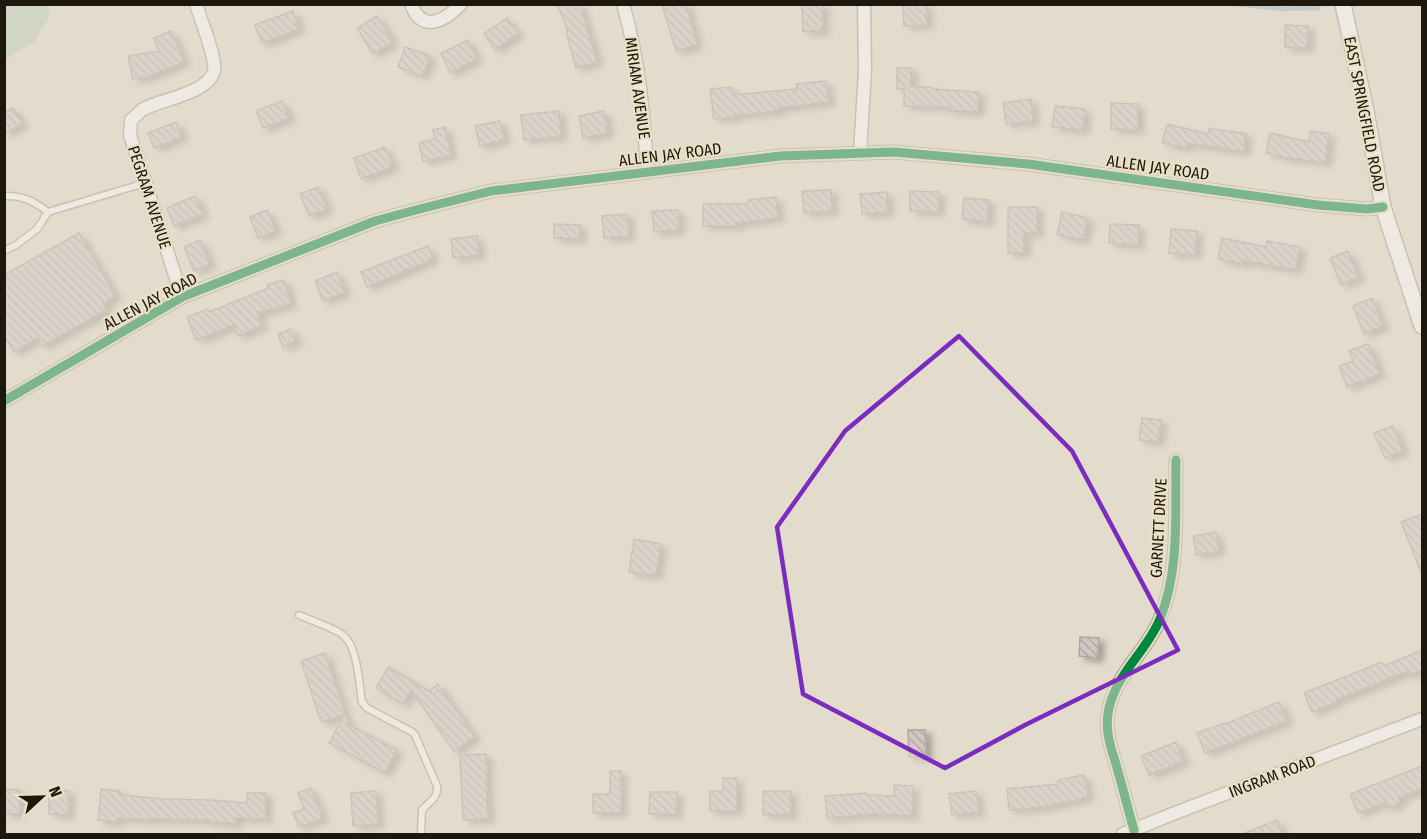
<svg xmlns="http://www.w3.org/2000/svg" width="1427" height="839" font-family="'Fira Sans Condensed',sans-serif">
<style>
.green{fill:#b8ccb9}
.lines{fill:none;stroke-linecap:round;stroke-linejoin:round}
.stream{stroke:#9ab5c2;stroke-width:4.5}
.building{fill:url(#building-back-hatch);stroke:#afa7a2;stroke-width:1.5;filter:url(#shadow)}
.service-casing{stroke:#a6a195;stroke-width:9}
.minor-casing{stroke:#a6a195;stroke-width:15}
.tertiary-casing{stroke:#a6a195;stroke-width:18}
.service{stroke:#fbfaf8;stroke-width:6}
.minor{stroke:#fbfaf8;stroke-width:12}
.tertiary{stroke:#fbfaf8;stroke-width:15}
.cycleway-casing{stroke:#ebdfc5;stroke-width:13}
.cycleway{stroke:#00873e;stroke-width:9}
.marked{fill:none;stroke:#7b2cbf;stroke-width:4.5;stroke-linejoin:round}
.labels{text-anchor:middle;stroke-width:4.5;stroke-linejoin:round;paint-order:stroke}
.street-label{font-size:16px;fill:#1c180e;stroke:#ebdfc5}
</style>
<defs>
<pattern id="building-back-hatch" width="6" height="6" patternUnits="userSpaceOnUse" patternTransform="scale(1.5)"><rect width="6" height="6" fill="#d2c6c3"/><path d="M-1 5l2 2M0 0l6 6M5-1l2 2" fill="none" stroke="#b4a9a6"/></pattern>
<filter id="shadow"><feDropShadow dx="6" dy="4" stdDeviation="3" flood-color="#0004"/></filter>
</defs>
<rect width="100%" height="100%" fill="#e3dccd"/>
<path class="green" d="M5,4L48,5L50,16L34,42L5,60Z"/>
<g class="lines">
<path class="stream" d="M1236,4L1282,9L1319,8"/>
</g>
<g class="building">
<path d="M557,4H580L597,62L576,68L566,32L568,31Z"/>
<path d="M662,4H686L697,45L676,51Z"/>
<path d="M802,4H823V31L803,32Z"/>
<path d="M903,4H926L927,25L904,26Z"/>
<path d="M293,11L299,29L262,43L255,25Z"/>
<path d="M377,16L393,42L373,54L357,28Z"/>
<path d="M507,18L518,33L495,50L484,34Z"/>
<path d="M1285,25L1308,26L1307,48L1285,47Z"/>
<path d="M171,31L184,62L147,77L133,79L128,56L159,51L154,38Z"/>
<path d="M468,40L477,59L450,73L441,53Z"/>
<path d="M405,47L430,56L423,76L398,67Z"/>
<path d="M897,68H912L911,87H932V89L979,92L978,112L950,111L951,107L904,106V89H897Z"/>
<path d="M826,81L829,102L778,108V111L735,115V117L714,119L710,89L732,87L733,95L797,89L796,84Z"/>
<path d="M1031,99L1033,121L1006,124L1003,103Z"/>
<path d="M282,101L289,118L263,128L256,111Z"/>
<path d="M1111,103L1138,104V130L1111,129Z"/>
<path d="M1055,106L1085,109L1083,130L1052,127Z"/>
<path d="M13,108L23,123L4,134V113Z"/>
<path d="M559,111L561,136L524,140L521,115Z"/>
<path d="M604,111L608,133L583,138L579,116Z"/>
<path d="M500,121L504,140L480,146L475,126Z"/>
<path d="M176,122L182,137L154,148L148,133Z"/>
<path d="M1167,124L1208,134L1209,128L1246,134L1244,152L1187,143L1186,148L1162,143Z"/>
<path d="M445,127L451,155L423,161L419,143L435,139L433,130Z"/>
<path d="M1310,131L1329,134L1325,163L1291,158V159L1266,153L1270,133L1309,142Z"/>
<path d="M385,147L393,167L361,179L354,158Z"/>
<path d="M318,187L327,209L309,216L300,194Z"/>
<path d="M831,190L832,211L804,213L802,191Z"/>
<path d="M910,191L939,192L938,212L910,211Z"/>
<path d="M887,192L888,212L862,214L860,194Z"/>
<path d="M195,196L203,214L174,226L167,208Z"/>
<path d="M776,197L778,218L737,223V226H703V204H748V200Z"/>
<path d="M964,198L989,200L987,222L962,219Z"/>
<path d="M1008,207H1037V233H1024V253H1008Z"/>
<path d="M267,210L276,231L258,238L250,217Z"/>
<path d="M678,210L679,230L654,232L652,211Z"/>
<path d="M1062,212L1088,218L1083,240L1057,235Z"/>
<path d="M627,214L629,236L604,238L602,216Z"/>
<path d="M554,224L580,225V239L554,238Z"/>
<path d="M1110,224L1139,225L1138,245L1109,243Z"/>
<path d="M1171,229L1197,231L1195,255L1169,253Z"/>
<path d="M79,233L116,296L103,303L107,310L42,346L38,338L14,352L4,335V275Z"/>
<path d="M477,236L479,255L453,258L451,239Z"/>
<path d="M1222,238L1266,247L1267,241L1300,247L1296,270L1244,261V264L1218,259Z"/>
<path d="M200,240L210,264L194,271L184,247Z"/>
<path d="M428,246L433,259L367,287L361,272Z"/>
<path d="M1348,251L1359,277L1341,285L1330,258Z"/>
<path d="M337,272L345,292L323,301L315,281Z"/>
<path d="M284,280L291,304L257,313L262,326L238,336L234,325L196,340L187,317L208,309L209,312L268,288L267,285Z"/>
<path d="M1372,298L1383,326L1364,334L1353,306Z"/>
<path d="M291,329L297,341L283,347L278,334Z"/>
<path d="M1368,344L1380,374L1347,387L1339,366L1353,361L1349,351Z"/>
<path d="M1142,418L1161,420L1158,442L1139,440Z"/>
<path d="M1393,426L1403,451L1385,458L1374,433Z"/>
<path d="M1422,514V575L1401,522Z"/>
<path d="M1216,532L1219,551L1196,555L1193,536Z"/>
<path d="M634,539L661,544L656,576L629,572Z"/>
<path d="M1080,637L1099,638L1097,658L1079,656Z"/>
<path d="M1422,650V670L1410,675L1408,671L1336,700L1337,702L1312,712L1304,693L1382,662L1384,666Z"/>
<path d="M325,653L349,725L397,750L385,773L329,743L344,715L321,722L301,661Z"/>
<path d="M388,667L429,691L438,684L475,737L454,751L411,690L403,704L376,688Z"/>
<path d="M1279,702L1287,721L1205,753L1197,733L1224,723L1225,724Z"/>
<path d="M908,730H925L926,756L909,757Z"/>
<path d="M1176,742L1184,761L1149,775L1141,756Z"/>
<path d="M486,754L488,819L463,820L460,755Z"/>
<path d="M1422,766V789L1398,798L1400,803L1388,808L1386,802L1358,813L1350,794Z"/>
<path d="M610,771H621V813H593V794H610Z"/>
<path d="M1084,775L1088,797L1044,807L1009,810L1007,789L1058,784V780Z"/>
<path d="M723,778H737V811H710V791H723Z"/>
<path d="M894,785L913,786L912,816L873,814L827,818L825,796L866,793L867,795L894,796Z"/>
<path d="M311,788L323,818L299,827L293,813L304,809L298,793Z"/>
<path d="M4,789L20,790V814H4Z"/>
<path d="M101,789L120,791V795L164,799L211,800L247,803V793H266V819L236,818V824L209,822L210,820L153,819V820L118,818L117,822L98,820Z"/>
<path d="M49,790L69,791L68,815L49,814Z"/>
<path d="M376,791L378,824L353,826L351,793Z"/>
<rect x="763" y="791" width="28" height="24"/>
<path d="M976,791L979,812L952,815L949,794Z"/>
<path d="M650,792H677L676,814H649Z"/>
<path d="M1277,820L1283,834H1242Z"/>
</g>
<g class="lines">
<g class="service-casing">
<g id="service">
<path d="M4,196C22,195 34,201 48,212"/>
<path d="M4,251L16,245L37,229L48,212L145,183"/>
<path d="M299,615C310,620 334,628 343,635C358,647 359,684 362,702L367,708L412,732L415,735L437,786C439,797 429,802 422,810L421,834"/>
</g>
</g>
<g class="minor-casing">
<g id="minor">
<path d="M411,4C422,34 445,21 461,4"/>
<path d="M623,4C639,59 644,115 647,172"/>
<path d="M860,153L865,70L864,4"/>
<path d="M182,297L130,135L131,120C135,117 138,113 142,110C159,99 207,95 214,71C217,59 200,18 196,4"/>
<path d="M4,401L182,297L375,221L412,211L491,191L780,156L894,152L1028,164L1318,205L1367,209L1383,207"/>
<path d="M1134,830C1128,809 1123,789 1117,768C1112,750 1105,734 1108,714C1113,676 1146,653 1160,619C1180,568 1175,514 1176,460"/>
<path d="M1123,834L1175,813L1422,719"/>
</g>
</g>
<g class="tertiary-casing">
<path id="tertiary" d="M1343,4L1366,111L1383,207L1422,326"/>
</g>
<use href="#service" class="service"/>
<use href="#minor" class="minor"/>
<use href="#tertiary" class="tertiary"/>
<g class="cycleway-casing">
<g id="cycleway">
<path d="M4,401L182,297L375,221L412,211L491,191L780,156L894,152L1028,164L1318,205L1367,209L1383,207"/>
<path d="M1134,830C1128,809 1123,789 1117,768C1112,750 1105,734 1108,714C1113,676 1146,653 1160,619C1180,568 1175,514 1176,460"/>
</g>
</g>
<use href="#cycleway" class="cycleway"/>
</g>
<path d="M0 0H1427V839H0ZM959,336L1072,451L1178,650L1027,724L945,768L803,694L777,527L845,431Z" fill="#e3dccd" fill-opacity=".55" fill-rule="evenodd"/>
<path class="marked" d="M959,336L1072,451L1178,650L1027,724L945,768L803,694L777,527L845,431Z"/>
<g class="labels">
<g class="street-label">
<text transform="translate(638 88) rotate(82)" y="6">MIRIAM AVENUE</text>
<text transform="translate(1365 114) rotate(79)" y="6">EAST SPRINGFIELD ROAD</text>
<text transform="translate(670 154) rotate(-7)" y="6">ALLEN JAY ROAD</text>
<text transform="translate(1158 167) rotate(8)" y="6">ALLEN JAY ROAD</text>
<text transform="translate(150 197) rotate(72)" y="6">PEGRAM AVENUE</text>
<text transform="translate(150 301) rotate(-28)" y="6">ALLEN JAY ROAD</text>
<text transform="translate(1158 528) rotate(-87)" y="6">GARNETT DRIVE</text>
<text transform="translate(1272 776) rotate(-21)" y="6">INGRAM ROAD</text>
</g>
</g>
<rect width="1427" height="839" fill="none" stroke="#1c180e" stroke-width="12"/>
<g transform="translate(42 797) rotate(68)" stroke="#ebdfc5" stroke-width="4.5" paint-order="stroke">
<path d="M0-4.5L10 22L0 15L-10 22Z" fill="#1c180e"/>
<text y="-9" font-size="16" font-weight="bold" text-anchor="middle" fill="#1c180e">N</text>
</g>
</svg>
